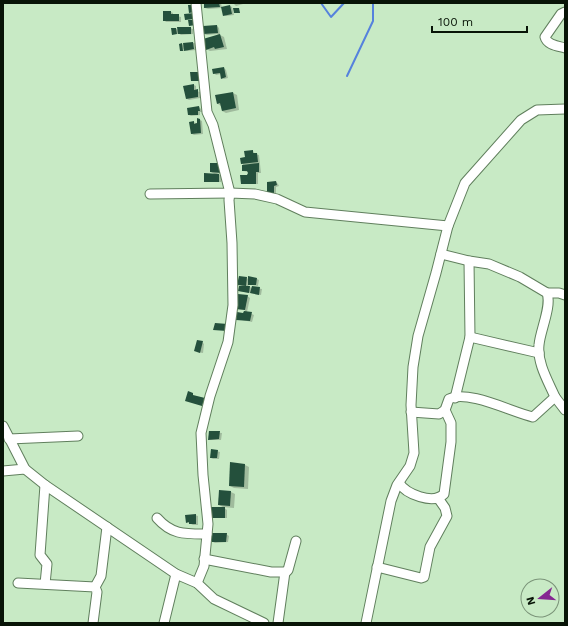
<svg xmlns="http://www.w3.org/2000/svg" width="568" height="626" font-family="'Work Sans',sans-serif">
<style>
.shadow{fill:#0003}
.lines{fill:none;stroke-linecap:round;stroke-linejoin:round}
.stream{stroke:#5582dd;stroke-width:2}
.building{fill:#24503c}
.minor-casing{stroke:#607f5d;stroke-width:11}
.minor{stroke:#fff;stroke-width:9}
</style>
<rect width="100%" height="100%" fill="#c8eac5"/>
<g class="shadow">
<path d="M205,3H221L222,8L230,6L232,7L234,15L226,16L224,15L222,8L208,9L205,8Z"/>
<path d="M233,3H242L243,4L236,6Z"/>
<path d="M171,12L173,13V15L181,17V22H166L164,20Z"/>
<path d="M217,26L219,28L220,35L224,37L227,49L210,51L206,49L218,34L207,35L204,34Z"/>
<path d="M190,28L193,29V34L181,35L178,33V34H173V29H176L179,30Z"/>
<path d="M193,43H197V49L196,48V50L187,51L183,49L184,51H181L182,44L184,46Z"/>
<path d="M224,68L226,70L228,78L224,79L222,78L221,74L216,75L214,73Z"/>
<path d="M194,85L196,86V91L200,92V98L189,100L187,99Z"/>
<path d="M233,93L237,95L239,110L226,113L222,111L221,106L218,104L216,96Z"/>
<path d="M199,107L201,109L202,112H200V115L191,116L189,115Z"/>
<path d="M200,120L202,121L203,134L194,135L192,134L193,122L199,124Z"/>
<path d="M253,151L255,154L259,155L261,173H258V184H244L242,183L249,172L243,171V164L242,163Z"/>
<path d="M211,164L224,174L217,173L221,176V182H208L205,181L216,175L211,172Z"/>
<path d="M276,182L278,184L279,186L276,187V195H268Z"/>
<path d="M247,278L249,280L257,279L259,280L258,286L252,285L249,284L248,287L262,289L261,295L239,291L244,287L239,284Z"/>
<path d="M247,296L250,298L247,312L254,315L252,322L237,319L244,314L245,310L237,309Z"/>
<path d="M202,342L204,344L203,353L197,352Z"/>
<path d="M210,432L222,433L221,440H211L209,439Z"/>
<path d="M212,450L220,452L219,459H213L211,458Z"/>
<path d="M231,463L245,465L249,467L248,489L234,488L230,486Z"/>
<path d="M220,491L231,492L235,494L234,508L223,507L227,510V518H212L210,517L225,508L219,505Z"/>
<path d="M195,515L198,516V525H193L187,522Z"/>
<path d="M226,534L229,536L228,542L215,543L213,542Z"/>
</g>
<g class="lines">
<g class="stream">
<path d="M321,3L331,17L344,3"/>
<path d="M347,76L373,21V3"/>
</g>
</g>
<g class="building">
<path d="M204,3H219L220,7L204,8Z"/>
<path d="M188,5H195V12L189,13Z"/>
<path d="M230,5L232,14L223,16L221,7Z"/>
<path d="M233,8H239L240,13H234Z"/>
<path d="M163,11H171V14H179V21H163Z"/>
<path d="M195,13V19L185,20L184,14Z"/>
<path d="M188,20H196V25L189,26Z"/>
<path d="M217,25L218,33L203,34V26Z"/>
<path d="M177,27H191V34H178Z"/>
<path d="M171,28H176L177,34L172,35Z"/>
<path d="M220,34L224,47L215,49L214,47L206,50L203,39Z"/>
<path d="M193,42L194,49L184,51L183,43Z"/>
<path d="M182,43L183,51H180L179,44Z"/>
<path d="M224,67L226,77L221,79L220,73L213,74L212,69Z"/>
<path d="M190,72H199V81H191Z"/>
<path d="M194,84V90L198,89V97L186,99L183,86Z"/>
<path d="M233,92L236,108L222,111L220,103L217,104L215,95Z"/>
<path d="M199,106L200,111H198V115H188L187,108Z"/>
<path d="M197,118L200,119L201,133L191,134L189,122L194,121V124L197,123Z"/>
<path d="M253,150V153H257L258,162L241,164L240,158L245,157L244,151Z"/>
<path d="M210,163H221L222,173L210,172Z"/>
<path d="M259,163V172H256V184H241L240,175H247L248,173L247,171H242V165Z"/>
<path d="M204,173L219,174V182H204Z"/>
<path d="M276,181L277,185L274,186V195H267V182Z"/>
<path d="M239,276L247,277L246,286L237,285Z"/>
<path d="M248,276L257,278L256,285H248Z"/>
<path d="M239,286H250L249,293L238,291Z"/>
<path d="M252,286L260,287L259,295L250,293Z"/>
<path d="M238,294L248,295L245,310L236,309Z"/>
<path d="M244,311L252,312L250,321L236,320L237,312L243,313Z"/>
<path d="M215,323L228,324L227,331L213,330Z"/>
<path d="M197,340L203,341L200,353L194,351Z"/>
<path d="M188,391L193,393V395L205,398L202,406L185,401Z"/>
<path d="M209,431H220L219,439L208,440Z"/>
<path d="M211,449L218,450L217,458H210Z"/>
<path d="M230,462L245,464L244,487L229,486Z"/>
<path d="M219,490L231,491L230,506L218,505Z"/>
<rect x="209" y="507" width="16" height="11"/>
<path d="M196,514V524H189V522L186,523L185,515Z"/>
<path d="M211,533H227L226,542H212Z"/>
</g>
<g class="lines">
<g class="minor-casing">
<g id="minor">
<path d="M565,12L561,14L545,37C547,45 558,46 565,48"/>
<path d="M150,194L230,193L213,125L207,112L196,3"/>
<path d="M448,226L465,183L521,120L537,110L565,109"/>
<path d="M547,293H559L565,295"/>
<path d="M470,337L539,353"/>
<path d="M555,397L565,410"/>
<path d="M455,398L470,337L469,261"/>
<path d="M411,412L439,414L445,410L449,399C467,389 514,413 533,417L555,397C548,381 537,363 539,345C540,331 552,306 547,293L520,277L489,264L469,261L441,254"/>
<path d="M3,426L25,469L45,485L176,574L197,583L214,599L264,623"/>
<path d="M9,439L78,436"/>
<path d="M3,471L25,469"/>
<path d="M399,483C406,494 433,505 444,494L451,442V423L445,410"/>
<path d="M157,518C172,535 185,534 207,534"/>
<path d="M204,559L271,572H286L288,570L296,541"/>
<path d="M377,567L421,578L424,577L430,547L447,516L445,508L438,498"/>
<path d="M18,583L95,587L97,592L93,623"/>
<path d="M197,583L204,566L208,524L203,475L201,433L210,396L228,342L233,305L232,243L229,200L230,193L255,194L277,199L305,212L448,226L436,273L418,336L413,367L411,405L414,453L410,466L397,485L391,501L366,623"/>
<path d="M45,584L47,564L40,555L45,485"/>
<path d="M95,587L101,576L107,527"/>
<path d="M164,623L176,574"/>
<path d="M278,623L285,572"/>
</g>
</g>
<use href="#minor" class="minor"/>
</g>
<rect width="568" height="626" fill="none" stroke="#081407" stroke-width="8"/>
<g transform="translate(540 598) rotate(253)"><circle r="19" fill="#c8eac5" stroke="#7b9479"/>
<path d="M0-3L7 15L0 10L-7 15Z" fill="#852691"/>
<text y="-6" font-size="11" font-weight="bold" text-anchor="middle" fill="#081407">N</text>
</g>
<path d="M432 26v6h95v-6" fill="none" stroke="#081407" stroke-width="2"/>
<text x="438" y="26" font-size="12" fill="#081407" stroke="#c8eac5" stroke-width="3" paint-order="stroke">100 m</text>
</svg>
